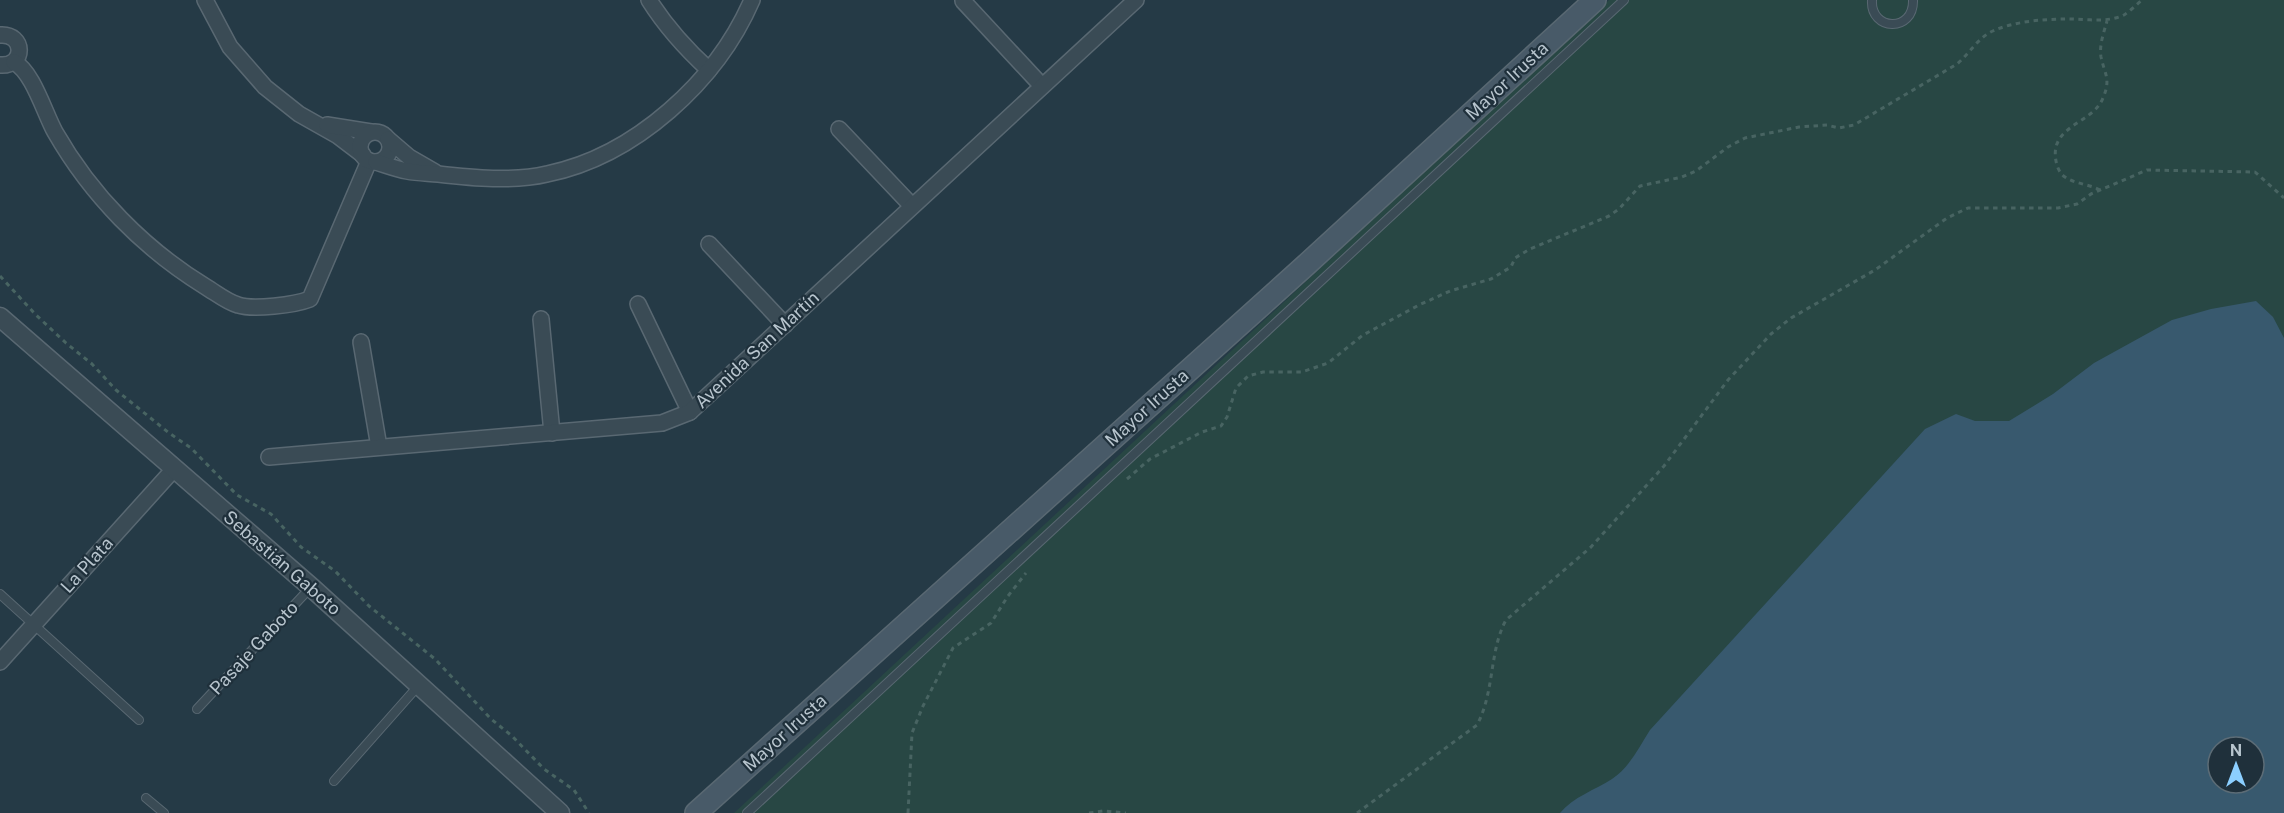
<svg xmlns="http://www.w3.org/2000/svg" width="2284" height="813" font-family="'Public Sans',sans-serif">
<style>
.green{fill:#284744;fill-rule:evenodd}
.water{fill:#38596e;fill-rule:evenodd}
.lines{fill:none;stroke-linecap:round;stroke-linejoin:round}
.service-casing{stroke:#596872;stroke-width:10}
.minor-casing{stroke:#596872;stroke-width:18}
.tertiary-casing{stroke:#596872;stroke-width:21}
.secondary-casing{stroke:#596872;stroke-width:24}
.path{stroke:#486462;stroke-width:3;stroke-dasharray:4.5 4.5;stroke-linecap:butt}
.service{stroke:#3a4b55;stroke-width:8}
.minor{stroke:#3a4b55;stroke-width:15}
.tertiary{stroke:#3a4b55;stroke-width:18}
.secondary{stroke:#485a68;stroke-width:21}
.labels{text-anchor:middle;stroke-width:4.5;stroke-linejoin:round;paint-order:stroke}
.street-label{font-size:18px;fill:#b8c5ce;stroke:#1f303b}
</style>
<rect width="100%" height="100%" fill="#253a46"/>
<path class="green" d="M1609,0H2284V813H734ZM2218,747H2254V783H2218Z"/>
<path class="water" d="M2256,301L2273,317L2284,338V813H1560C1573,797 1595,790 1612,779C1630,767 1639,747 1650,730L1925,429L1956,414L1975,421H2009L2053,394L2094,363L2172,320L2211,309ZM2218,747H2254V783H2218Z"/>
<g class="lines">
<g class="service-casing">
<g id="service">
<path d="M1872,0C1870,31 1914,33 1913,0"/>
<path d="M0,594L139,720"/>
<path d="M197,709L311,587"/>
<path d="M334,781L419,685"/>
<path d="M146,798L164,813"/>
<path d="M747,813L1624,0"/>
</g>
</g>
<g class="minor-casing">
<g id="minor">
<path d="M205,0L230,47L265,87L299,114L338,136L363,155"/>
<path d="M649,0C666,27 686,49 709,70"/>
<path d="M963,1L1042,86"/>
<path d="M0,35C25,33 26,67 0,65"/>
<path d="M14,62C33,72 44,112 55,132C91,195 144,249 206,287C216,293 227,302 238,305C253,310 295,305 310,299L369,161"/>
<path d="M327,125L371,132"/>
<path d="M839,129L912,206"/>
<circle cx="375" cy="147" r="15"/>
<path d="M388,139L409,157L435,172"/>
<path d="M376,162C386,165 396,169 407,171C417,173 428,173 438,174C473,178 513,182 547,174C635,156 717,81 752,0"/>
<path d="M709,244L785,325"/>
<path d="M638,304L690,412"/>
<path d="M541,319L552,433"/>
<path d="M361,342L379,447"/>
<path d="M269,457L662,423L690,412L1136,0"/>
<path d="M0,662L174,469"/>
</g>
</g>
<g class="tertiary-casing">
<path id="tertiary" d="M0,317L311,587L560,813"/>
</g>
<g class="secondary-casing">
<path id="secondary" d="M696,813L1306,265L1595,0"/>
</g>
<g class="path">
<path d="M2100,190C2089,184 2075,184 2065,177C2060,174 2057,167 2056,161C2049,125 2093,124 2103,98C2111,79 2105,75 2101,57C2099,45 2104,32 2107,21"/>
<path d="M0,276L36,315L66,343L92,364L116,390L169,433L191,448L237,495L271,514L301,547L335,571L369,606L435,659L491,719L512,736L544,769L574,790L589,813"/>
<path d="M1127,479L1150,459L1202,432L1221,426L1227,417L1236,388L1248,376L1263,372H1302L1328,363L1363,335L1419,305L1450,291L1491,279L1511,267L1515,258L1530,249L1609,216L1619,209L1640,186L1682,177L1696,171L1728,147L1745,138L1799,127L1827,125L1839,128L1854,125L1957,64C1970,53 1979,36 1995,30C2017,21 2045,19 2069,19C2087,19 2107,23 2124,15C2130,11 2136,5 2142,0"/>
<path d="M908,813L912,733L923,706L953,648L991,623L1008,596L1026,573"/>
<path d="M1089,813L1103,811L1126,813"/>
<path d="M1357,813L1477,725C1495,691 1489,651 1506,620L1591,547L1664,466L1728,380L1771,334L1791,318L1875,270L1947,218L1968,208H2058L2077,204L2091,194L2147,170L2255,172L2284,198"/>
</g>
<use href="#service" class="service"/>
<use href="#minor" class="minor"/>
<use href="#tertiary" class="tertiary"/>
<use href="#secondary" class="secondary"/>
</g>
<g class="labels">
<g class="street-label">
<text transform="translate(1507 81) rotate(-43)" y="6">Mayor Irusta</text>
<text transform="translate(757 350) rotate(-43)" y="6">Avenida San Martín</text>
<text transform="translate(1147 408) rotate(-42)" y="6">Mayor Irusta</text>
<text transform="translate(282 563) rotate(41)" y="6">Sebastián Gaboto</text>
<text transform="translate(87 565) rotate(-48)" y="6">La Plata</text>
<text transform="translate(254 648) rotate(-47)" y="6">Pasaje Gaboto</text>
<text transform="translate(785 733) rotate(-42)" y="6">Mayor Irusta</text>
</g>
</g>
<g transform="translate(2236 765)"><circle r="28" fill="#1f303b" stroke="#5c6c76" stroke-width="1.5"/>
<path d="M0-4.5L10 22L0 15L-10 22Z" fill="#8ccfff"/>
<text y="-9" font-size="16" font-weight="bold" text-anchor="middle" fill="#b8c5ce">N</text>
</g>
</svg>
